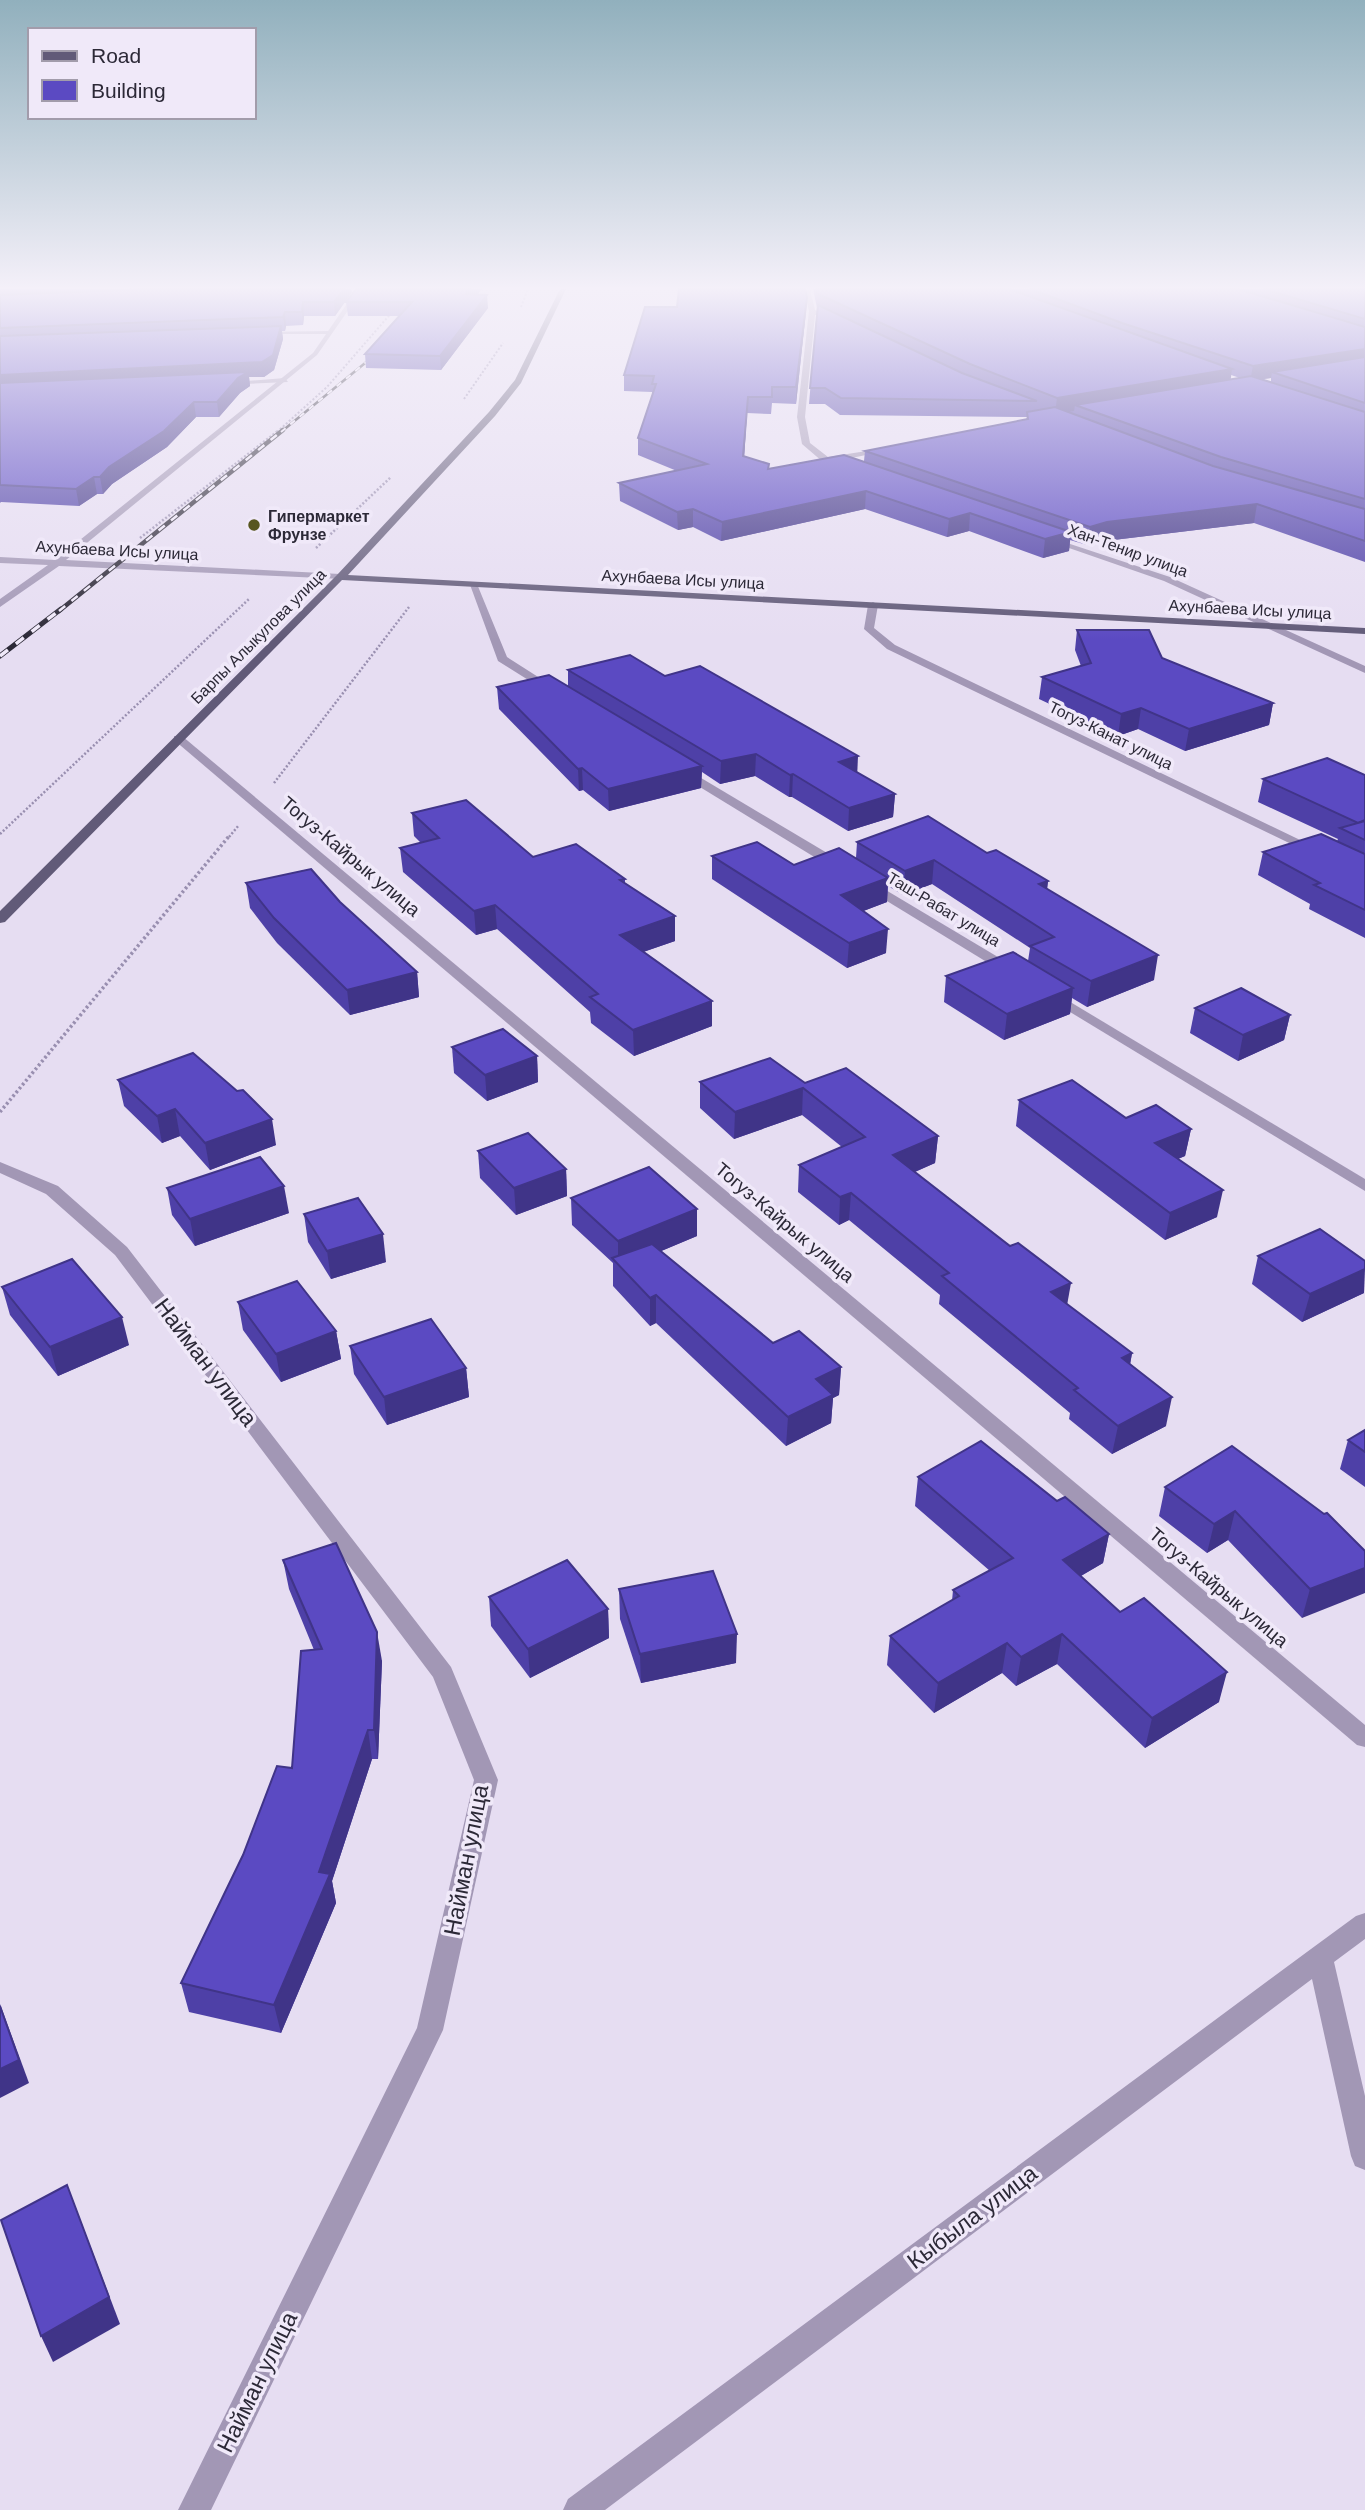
<svg xmlns="http://www.w3.org/2000/svg" width="1365" height="2510" font-family="Arial,sans-serif">
<style>
.lines{fill:none;stroke-linecap:round;stroke-linejoin:round}
.path-far2{stroke:#998fb0;stroke-width:2;stroke-dasharray:2 2;stroke-linecap:butt}
.path-far1{stroke:#998fb0;stroke-width:2.5;stroke-dasharray:2 2;stroke-linecap:butt}
.path{stroke:#998fb0;stroke-width:3.5;stroke-dasharray:2.5 2.5;stroke-linecap:butt}
.minor{fill:#a297b5;fill-rule:evenodd}
.tertiary{fill:#a297b5;fill-rule:evenodd}
.primary{fill:#615a78;fill-rule:evenodd}
.rail-far2-casing{stroke:#2c2937;stroke-width:2.5}
.rail-far1-casing{stroke:#2c2937;stroke-width:4.5}
.rail-casing{stroke:#2c2937;stroke-width:5}
.rail-far2{stroke:#f0e9f9;stroke-width:2;stroke-dasharray:6;stroke-linecap:butt}
.rail-far1{stroke:#f0e9f9;stroke-width:2.5;stroke-dasharray:8;stroke-linecap:butt}
.rail{stroke:#f0e9f9;stroke-width:3.5;stroke-dasharray:10;stroke-linecap:butt}
.wall{fill:#4e40a7;fill-rule:evenodd}
.shaded-wall{fill:#403488}
.building{fill:#5b4ac2;stroke:#403488;stroke-width:2}
.poi-dot{fill:#57551f;stroke:#f0e9f9;stroke-width:2.5}
.labels{text-anchor:middle;stroke-width:7;stroke-linejoin:round;paint-order:stroke}
.far-poi-label{font-size:16px;font-weight:bold;fill:#2c2937;stroke:#f0e9f9;text-anchor:start}
.far-street-label{font-size:16px;fill:#2c2937;stroke:#f0e9f9}
.street-label{font-size:19px;fill:#2c2937;stroke:#f0e9f9}
.near-street-label{font-size:23px;fill:#2c2937;stroke:#f0e9f9}
</style>
<rect width="100%" height="100%" fill="#e6ddf2"/>
<g class="lines">
<g class="path-far2">
<path d="M521,307L528,289"/>
<path d="M464,399L503,343"/>
<path d="M277,432L327,387L393,311"/>
</g>
<g class="path-far1">
<path d="M140,538L279,430"/>
<path d="M316,548L391,477"/>
<path d="M274,783L409,607"/>
<path d="M0,834L249,599"/>
<path d="M229,837L239,825"/>
</g>
<path class="path" d="M0,1112L230,835"/>
<g class="minor">
<path d="M804,289H810L815,310L823,315H815L805,417L810,443L828,457L886,448L890,450L837,461L847,464L844,469L823,462L802,444L797,417L809,311Z"/>
<path d="M328,331L330,334H255L258,332Z"/>
<path d="M285,378L288,382L225,385L221,383Z"/>
<path d="M1046,536L1170,577L1365,666V673L1164,581L1046,540Z"/>
<path d="M469,582L477,584L507,657L557,689V693H549L498,661Z"/>
<path d="M873,602L878,605L874,628L895,645L1323,851L1322,854H1312L887,649L864,629L868,605Z"/>
<path d="M174,736H182L1365,1725V1747L1357,1745L174,740Z"/>
<path d="M681,766L844,863L845,866L844,869H834L677,773L675,770Z"/>
<path d="M869,880L1018,969L1020,972L1018,975H1008L864,887L862,884Z"/>
<path d="M1052,991L1365,1179V1191L1047,998L1045,995Z"/>
<path d="M0,1162L58,1186L127,1247L451,1667L498,1780L443,2030L211,2510H178L417,2028L474,1780L433,1677L115,1255L46,1194L0,1173Z"/>
<path d="M1365,1913V1939L1334,1962L1365,2096V2170L1355,2166L1351,2156L1312,1979L605,2510H563L568,2499L1311,1949L1356,1916Z"/>
</g>
<path class="tertiary" d="M357,289H363L317,355L66,560L340,574L343,575V579L59,566L0,607V599L48,565L0,563V557L55,560L313,353Z"/>
<path class="primary" d="M560,289H566L521,383L495,416L348,575L1365,628V634L342,580L5,922L0,923V911L337,575L489,412L515,380Z"/>
<g class="rail-far2-casing">
<path id="rail-far2" d="M281,432L381,350"/>
</g>
<g class="rail-far1-casing">
<path id="rail-far1" d="M59,611L283,430"/>
</g>
<g class="rail-casing">
<path id="rail" d="M0,656L61,609"/>
</g>
<use href="#rail-far2" class="rail-far2"/>
<use href="#rail-far1" class="rail-far1"/>
<use href="#rail" class="rail"/>
</g>
<g class="wall">
<path d="M0,289H351L352,292L335,316H304L303,325L286,326L285,331H282L283,339L274,370L264,377H249L250,386L240,393L219,417H196L167,447L112,484L103,494H97L79,506L1,502L0,503Z"/>
<path d="M813,289H1365V562L1254,523L1105,541L1087,545L1070,540L1069,551L1043,558L969,531L947,537L865,509L721,541L693,527L678,530L620,501L619,483L677,471L638,455V438L652,396V392L624,391V375L677,307L806,311L796,404L772,403L771,414L747,413L744,457L768,469L864,461L865,451L1026,420L1027,417L840,415L825,404H809L817,308ZM1231,375L1240,378L1230,379ZM1271,378V382L1262,379Z"/>
<path d="M477,294L488,308L441,370L366,368L365,354L399,316H348L346,302Z"/>
<path d="M1077,630L1162,658L1273,703L1269,725L1185,751L1138,729L1118,736L1039,699L1042,677L1081,666L1075,650Z"/>
<path d="M568,670L665,676L857,772L895,794L893,817L848,831L792,797H789L755,776L720,784L702,772L701,788L609,811L583,790L579,791L499,709L497,687L568,686Z"/>
<path d="M1365,775V938L1309,909L1310,904L1258,875L1263,852L1337,841L1338,839L1258,802L1263,779Z"/>
<path d="M412,813L533,857L625,879V884L675,916V941L643,952L712,1001V1026L634,1056L591,1023L590,1012L497,929L476,935L403,872L400,848L421,843L414,836Z"/>
<path d="M857,842L987,853L1048,881L1047,889L1154,980L1087,1007L1072,998L1070,1014L1004,1040L944,1002L946,976L1028,961L1030,948L932,884L903,895L888,886L887,902L863,911L886,953L847,968L712,879V856L794,865L856,858Z"/>
<path d="M246,883L340,902L417,972L419,997L350,1015L277,943L250,908Z"/>
<path d="M1195,1008L1290,1015L1284,1040L1238,1061L1190,1033Z"/>
<path d="M452,1047L537,1056L538,1082L487,1101L454,1073Z"/>
<path d="M118,1080L276,1145L210,1170L180,1136L162,1143L124,1106Z"/>
<path d="M700,1082L805,1083L938,1136L935,1163L915,1172L1067,1304L1132,1353L1130,1365L1166,1426L1112,1454L1069,1419L1070,1413L939,1304L940,1295L849,1220L839,1225L798,1192L799,1165L842,1147L802,1115L734,1139L700,1108Z"/>
<path d="M1019,1100L1191,1129L1185,1156L1178,1159L1217,1217L1165,1240L1016,1126Z"/>
<path d="M478,1151L566,1169L567,1196L516,1215L480,1178Z"/>
<path d="M167,1188L289,1213L195,1246L172,1215Z"/>
<path d="M571,1198L697,1236L661,1251L773,1343L841,1367L839,1395L833,1398L831,1423L786,1446L656,1323L650,1326L613,1286V1263L572,1225Z"/>
<path d="M304,1214L386,1262L331,1279L308,1242Z"/>
<path d="M1258,1256L1364,1293L1302,1322L1252,1284Z"/>
<path d="M2,1287L129,1345L58,1376L10,1315Z"/>
<path d="M238,1302L336,1331L341,1359L281,1382L243,1330Z"/>
<path d="M350,1346L466,1368L469,1397L387,1425L354,1374Z"/>
<path d="M1365,1430V1487L1340,1469L1348,1440Z"/>
<path d="M918,1477L1057,1501L1109,1534L1103,1563L1081,1576L1219,1702L1145,1748L1057,1664L1016,1686L1002,1673L934,1713L887,1665L890,1636L952,1601L953,1590L990,1571L915,1506Z"/>
<path d="M1165,1487L1365,1551L1302,1618L1228,1540L1207,1553L1159,1516Z"/>
<path d="M283,1560L382,1661L378,1759H372L332,1881L336,1903L281,2033L189,2012L181,1983L292,1768L314,1650L289,1589Z"/>
<path d="M619,1589L736,1663L641,1683L620,1619Z"/>
<path d="M489,1597L608,1609L609,1638L530,1678L491,1626Z"/>
</g>
<g class="shaded-wall">
<path d="M344,289H351L352,292L335,316L334,302Z"/>
<path d="M470,289H482L467,307L466,294Z"/>
<path d="M487,295L488,308L441,370L440,356Z"/>
<path d="M807,297L806,311L796,404V387Z"/>
<path d="M303,302L304,316L303,325L302,312Z"/>
<path d="M285,312L286,326L285,331L283,317Z"/>
<path d="M281,326L283,339L274,370L264,377H249L250,386L240,393L219,417L217,402L0,390V375Z"/>
<path d="M1365,349V363L1272,372L1271,378L1250,381L1253,366Z"/>
<path d="M1232,369L1230,385L1075,405L1074,411L1055,414L1057,398Z"/>
<path d="M748,397L747,413L743,474V456Z"/>
<path d="M194,402L196,417L167,447L112,484L103,494L100,477L109,467Z"/>
<path d="M94,477L97,494L79,506L76,489Z"/>
<path d="M866,491L865,509L721,541L722,522Z"/>
<path d="M1257,504L1254,523L1105,541L1087,545L1090,527L1107,522Z"/>
<path d="M693,509V527L678,530L677,512Z"/>
<path d="M970,513L969,531L947,537L949,519Z"/>
<path d="M1071,532L1069,551L1043,558L1045,539Z"/>
<path d="M1273,703L1269,725L1185,751L1189,729Z"/>
<path d="M1141,708L1138,729L1118,736L1121,714Z"/>
<path d="M756,754L755,776L720,784L721,761Z"/>
<path d="M858,756L857,779L839,762Z"/>
<path d="M702,766L701,788L609,811L608,789Z"/>
<path d="M582,768L583,790L579,791L578,769Z"/>
<path d="M793,774L792,797H789L790,775Z"/>
<path d="M895,794L893,817L848,831L849,808Z"/>
<path d="M934,860L932,884L903,895L905,871Z"/>
<path d="M888,878L887,902L840,920L841,895Z"/>
<path d="M1048,881L1045,905L1039,884Z"/>
<path d="M495,905L497,929L476,935L474,911Z"/>
<path d="M675,916V941L620,960V935Z"/>
<path d="M888,929L886,953L847,968L849,943Z"/>
<path d="M1158,955L1154,980L1087,1007L1091,981Z"/>
<path d="M417,972L419,997L350,1015L347,990Z"/>
<path d="M1073,988L1070,1014L1004,1040L1007,1014Z"/>
<path d="M712,1001V1026L634,1056L633,1030Z"/>
<path d="M1290,1015L1284,1040L1238,1061L1243,1035Z"/>
<path d="M537,1056L538,1082L487,1101L485,1075Z"/>
<path d="M803,1088L802,1115L734,1139L735,1112Z"/>
<path d="M175,1109L180,1136L162,1143L157,1116Z"/>
<path d="M272,1119L276,1145L210,1170L205,1143Z"/>
<path d="M1191,1129L1185,1156L1150,1170L1155,1143Z"/>
<path d="M938,1136L935,1163L891,1182L893,1155Z"/>
<path d="M566,1169L567,1196L516,1215L514,1188Z"/>
<path d="M284,1186L289,1213L195,1246L190,1219Z"/>
<path d="M1223,1190L1217,1217L1165,1240L1170,1213Z"/>
<path d="M851,1193L849,1220L839,1225L840,1197Z"/>
<path d="M697,1209V1236L621,1268L618,1264V1241Z"/>
<path d="M383,1234L386,1262L331,1279L327,1251Z"/>
<path d="M1365,1269L1364,1293L1302,1322L1310,1294Z"/>
<path d="M1071,1283L1066,1311L1051,1292Z"/>
<path d="M656,1295V1323L650,1326V1298Z"/>
<path d="M122,1317L129,1345L58,1376L50,1347Z"/>
<path d="M336,1331L341,1359L281,1382L276,1354Z"/>
<path d="M1132,1353L1127,1381L1122,1358Z"/>
<path d="M841,1367L839,1395L833,1398L831,1423L786,1446L788,1417L816,1379Z"/>
<path d="M466,1368L469,1397L387,1425L384,1397Z"/>
<path d="M1172,1397L1166,1426L1112,1454L1118,1426Z"/>
<path d="M1235,1511L1228,1540L1207,1553L1214,1524Z"/>
<path d="M1109,1534L1103,1563L1058,1589L1063,1560Z"/>
<path d="M1365,1568V1593L1302,1618L1310,1589Z"/>
<path d="M608,1609L609,1638L530,1678L528,1649Z"/>
<path d="M377,1632L382,1661L378,1759L374,1730Z"/>
<path d="M737,1634L736,1663L641,1683L640,1654Z"/>
<path d="M1062,1634L1057,1664L1016,1686L1021,1657Z"/>
<path d="M1007,1643L1002,1673L934,1713L938,1683Z"/>
<path d="M1227,1672L1219,1702L1145,1748L1152,1718Z"/>
<path d="M368,1730L372,1759L332,1881L336,1903L281,2033L274,2005Z"/>
<path d="M0,2004L29,2083L0,2098Z"/>
<path d="M67,2185L120,2324L53,2362L41,2336Z"/>
</g>
<g class="building">
<path d="M144,289H344L334,302H303L302,312H285L283,317L0,328V295Z"/>
<path d="M356,289H470L466,294L487,295L440,356L365,354L412,302H346Z"/>
<path d="M679,289H805L807,297L796,387H772V397H748L743,456L769,464L768,469L844,455L1071,532L1045,539L970,513L949,519L866,491L722,522L693,509L677,512L619,483L707,464L638,438L656,384H652L654,376L624,375L645,307H677Z"/>
<path d="M816,289H1009L1232,369L1057,398L970,364L818,294Z"/>
<path d="M1030,289H1238L1365,327V349L1253,366L1122,323Z"/>
<path d="M1264,289H1365V319Z"/>
<path d="M818,305L962,373L1037,401L841,398L825,388H810Z"/>
<path d="M281,326L273,355L262,362L0,375V336Z"/>
<path d="M1365,357V403L1272,372Z"/>
<path d="M248,372L238,378L217,402H194L164,431L109,467L100,477H94L76,489L0,485V383Z"/>
<path d="M1251,376L1365,412V499L1221,457L1075,405Z"/>
<path d="M1055,407L1213,466L1365,509V541L1257,504L1107,522L1090,527L865,451L1028,419L1027,412Z"/>
<path d="M1077,630H1149L1162,658L1273,703L1189,729L1141,708L1121,714L1042,677L1091,663Z"/>
<path d="M630,655L665,676L700,666L858,756L839,762L895,794L849,808L793,774L790,775L756,754L721,761L568,670Z"/>
<path d="M549,675L702,766L608,789L582,768L578,769L497,687Z"/>
<path d="M1327,758L1365,775V820L1358,823L1263,779Z"/>
<path d="M466,800L533,857L576,844L625,879L620,880L675,916L620,935L712,1001L633,1030L590,997L598,994L495,905L474,911L400,848L439,838L412,813Z"/>
<path d="M928,816L987,853L996,850L1048,881L1039,884L1158,955L1091,981L1030,946L1054,937L934,860L905,871L857,842Z"/>
<path d="M1365,821V840L1340,828Z"/>
<path d="M1321,834L1365,854V910L1314,885L1320,883L1263,852Z"/>
<path d="M757,842L794,865L839,848L888,878L841,895L888,929L849,943L712,856Z"/>
<path d="M311,869L340,902L417,972L347,990L274,918L246,883Z"/>
<path d="M1013,952L1073,988L1007,1014L946,976Z"/>
<path d="M1241,988L1290,1015L1243,1035L1195,1008Z"/>
<path d="M503,1029L537,1056L485,1075L452,1047Z"/>
<path d="M193,1053L237,1091L243,1090L272,1119L205,1143L175,1109L157,1116L118,1080Z"/>
<path d="M770,1058L805,1083L846,1068L938,1136L893,1155L1010,1246L1018,1243L1071,1283L1051,1292L1132,1353L1122,1358L1172,1397L1118,1426L1074,1390L1078,1388L942,1276L949,1273L851,1193L840,1197L799,1165L865,1137L803,1088L735,1112L700,1082Z"/>
<path d="M1072,1080L1126,1118L1156,1105L1191,1129L1155,1143L1223,1190L1170,1213L1019,1100Z"/>
<path d="M528,1133L566,1169L514,1188L478,1151Z"/>
<path d="M260,1157L284,1186L190,1219L167,1188Z"/>
<path d="M649,1167L697,1209L618,1241L571,1198Z"/>
<path d="M358,1198L383,1234L327,1251L304,1214Z"/>
<path d="M1320,1229L1365,1261V1269L1310,1294L1258,1256Z"/>
<path d="M652,1244L773,1343L799,1331L841,1367L816,1379L833,1395L788,1417L656,1295L650,1298L612,1258Z"/>
<path d="M72,1259L122,1317L50,1347L2,1287Z"/>
<path d="M297,1281L336,1331L276,1354L238,1302Z"/>
<path d="M431,1319L466,1368L384,1397L350,1346Z"/>
<path d="M1365,1430V1452L1348,1440Z"/>
<path d="M981,1441L1057,1501L1065,1497L1109,1534L1063,1560L1120,1612L1144,1598L1227,1672L1152,1718L1062,1634L1021,1657L1007,1643L938,1683L890,1636L959,1596L953,1590L1013,1558L918,1477Z"/>
<path d="M1232,1446L1324,1514L1327,1513L1365,1551V1568L1310,1589L1235,1511L1214,1524L1165,1487Z"/>
<path d="M336,1543L377,1632L374,1730H368L319,1872L330,1874L274,2005L181,1983L243,1855L277,1766L292,1768L301,1651L322,1649L283,1560Z"/>
<path d="M567,1560L608,1609L528,1649L489,1597Z"/>
<path d="M713,1571L737,1634L640,1654L619,1589Z"/>
<path d="M0,2006L19,2060L0,2069Z"/>
<path d="M67,2185L109,2297L41,2336L1,2220Z"/>
</g>
<linearGradient id="sky" x2="0" y2="1"><stop stop-color="#91b0bd"/><stop offset="0.45" stop-color="#f4f0f9"/><stop offset="1" stop-color="#f4f0f9" stop-opacity="0"/></linearGradient>
<rect width="1365" height="640" fill="url(#sky)"/>
<circle class="poi-dot" cx="254" cy="525" r="7"/>
<g class="labels">
<g class="far-poi-label">
<text x="268" y="522">Гипермаркет<tspan x="268" dy="18">Фрунзе</tspan></text>
</g>
<g class="far-street-label">
<text transform="translate(117 550) rotate(3)" y="6">Ахунбаева Исы улица</text>
<text transform="translate(1128 550) rotate(20)" y="6">Хан-Тенир улица</text>
<text transform="translate(683 579) rotate(3)" y="6">Ахунбаева Исы улица</text>
<text transform="translate(1250 609) rotate(3)" y="6">Ахунбаева Исы улица</text>
<text transform="translate(258 636) rotate(-45)" y="6">Барпы Алыкулова улица</text>
<text transform="translate(1111 735) rotate(26)" y="6">Тогуз-Канат улица</text>
<text transform="translate(944 909) rotate(31)" y="6">Таш-Рабат улица</text>
</g>
<g class="street-label">
<text transform="translate(351 856) rotate(40)" y="7">Тогуз-Кайрык улица</text>
<text transform="translate(785 1222) rotate(40)" y="7">Тогуз-Кайрык улица</text>
<text transform="translate(1219 1587) rotate(40)" y="7">Тогуз-Кайрык улица</text>
</g>
<g class="near-street-label">
<text transform="translate(206 1362) rotate(53)" y="8">Найман улица</text>
<text transform="translate(466 1860) rotate(-79)" y="8">Найман улица</text>
<text transform="translate(972 2217) rotate(-37)" y="8">Кыбыла улица</text>
<text transform="translate(257 2382) rotate(-64)" y="8">Найман улица</text>
</g>
</g>
<rect x="28" y="28" width="228" height="91" fill="#f0e9f9" stroke="#a29cab" stroke-width="2"/>
<rect x="42" y="51" width="35" height="10" fill="#615a78" stroke="#a29cab" stroke-width="2"/>
<text x="91" y="63" font-size="21" fill="#2c2937">Road</text>
<rect x="42" y="80" width="35" height="21" fill="#5b4ac2" stroke="#a29cab" stroke-width="2"/>
<text x="91" y="98" font-size="21" fill="#2c2937">Building</text>
</svg>
